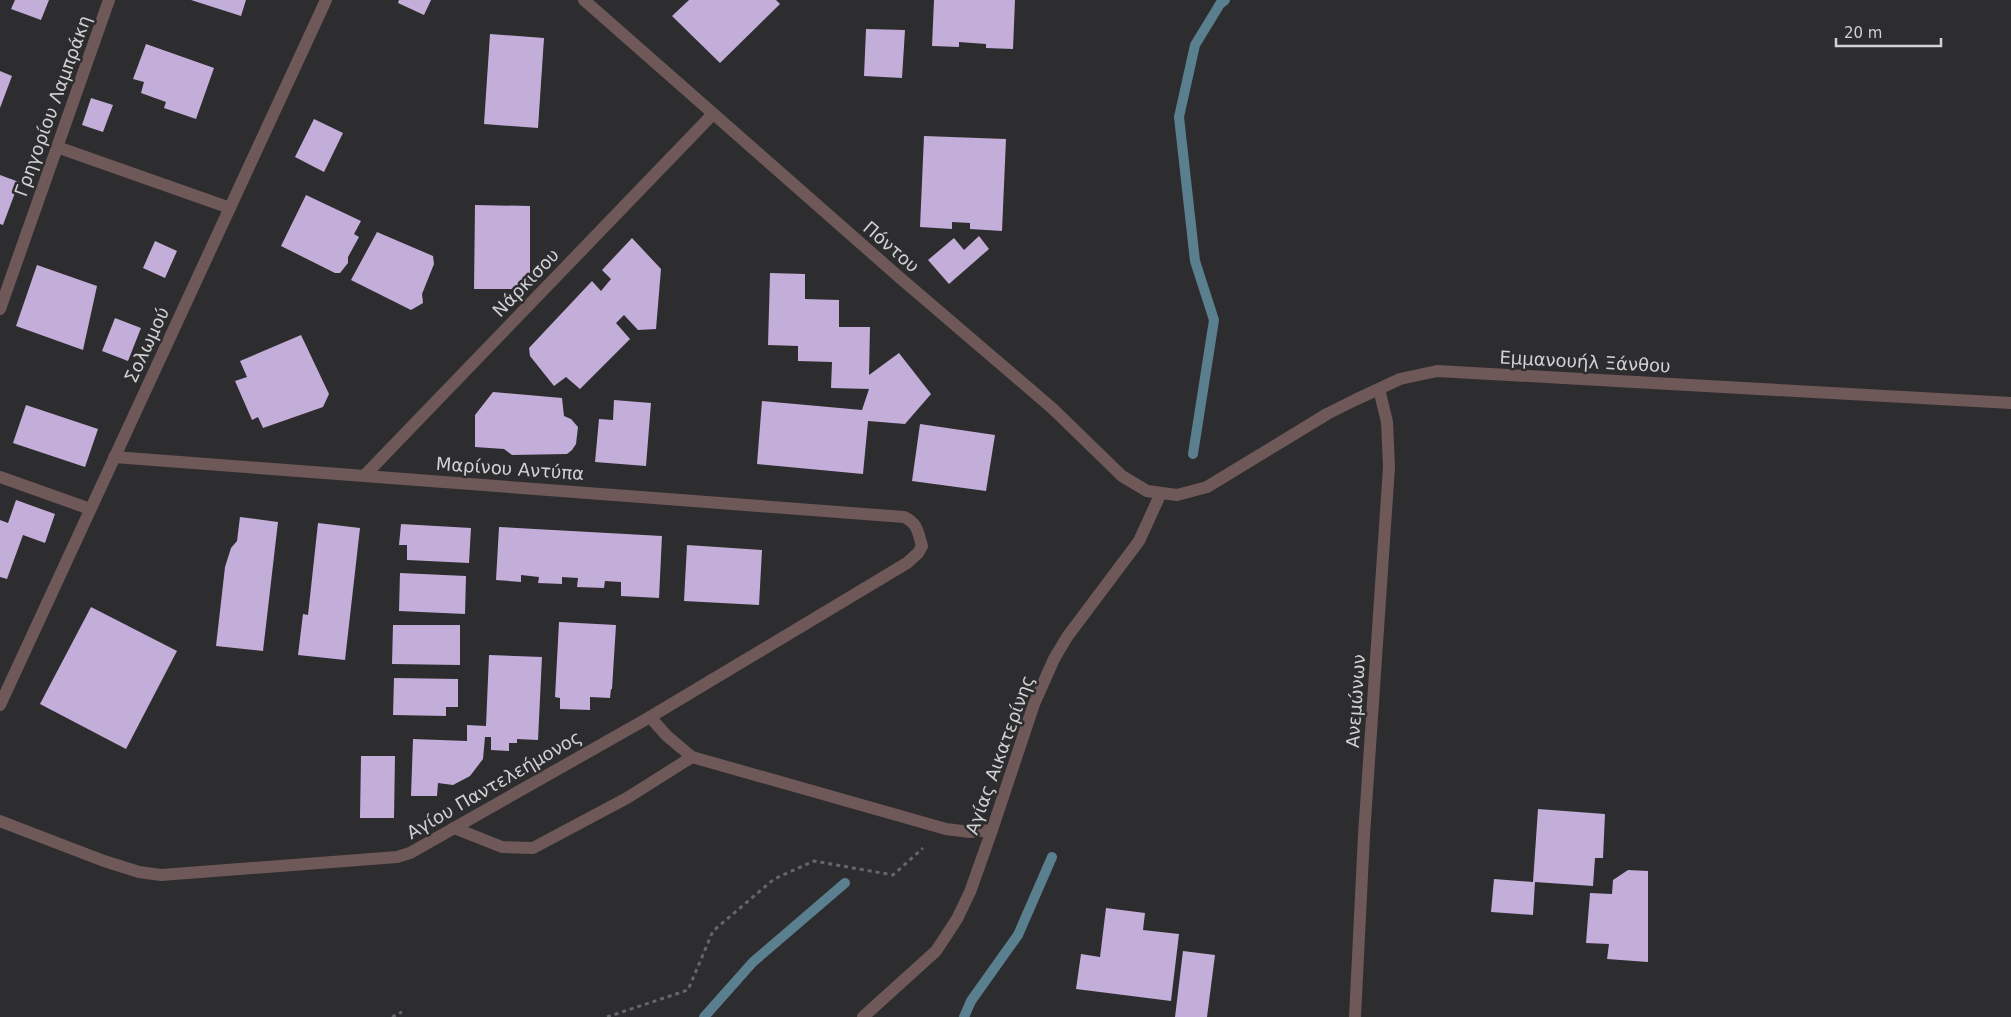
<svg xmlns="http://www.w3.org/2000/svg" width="2011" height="1017" font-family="'DejaVu Sans',sans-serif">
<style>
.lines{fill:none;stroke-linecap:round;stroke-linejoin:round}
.stream{stroke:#5a7f8e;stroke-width:10}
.building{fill:#c3add9}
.path{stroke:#666668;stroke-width:3;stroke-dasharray:4 4;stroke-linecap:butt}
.minor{stroke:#6f5858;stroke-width:12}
.tertiary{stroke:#6f5858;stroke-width:12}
.labels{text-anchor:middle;stroke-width:5;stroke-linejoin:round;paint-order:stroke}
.street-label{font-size:18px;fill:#d2d1d3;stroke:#2d2d2f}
</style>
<rect width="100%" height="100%" fill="#2d2d2f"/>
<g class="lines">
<g class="stream">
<path d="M1193,454L1214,320L1195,261L1179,117L1195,45L1220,4L1225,0"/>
<path d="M704,1017L753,962L845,883"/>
<path d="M964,1017L971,1001L1018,935L1052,857"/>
</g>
</g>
<g class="building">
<path d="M15,0H49L41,20L11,9Z"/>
<path d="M191,0H246L241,16Z"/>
<path d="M399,0H431L424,15L398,3Z"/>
<path d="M689,0H776L780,4L720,63L672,16Z"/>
<path d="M934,0H1015L1013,49L986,48V44L959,42V47L932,46Z"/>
<path d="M866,29L905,30L902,78L864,76Z"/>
<path d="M490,34L544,38L538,128L484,124Z"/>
<path d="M146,44L214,68L196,119L164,108L166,102L141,93L144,82L133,79Z"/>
<path d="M0,71L12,76L0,108Z"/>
<path d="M91,98L113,105L103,132L82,125Z"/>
<path d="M314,119L343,133L324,172L295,157Z"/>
<path d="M924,136L1006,139L1002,231L970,229V223L952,222V229L920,227Z"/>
<path d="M0,175L19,182L3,225L0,224Z"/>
<path d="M306,195L361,221L354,234L359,237L348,257V263L340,273H335L281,246Z"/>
<path d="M475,205L530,206V289H474Z"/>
<path d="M377,232L433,256L434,264L422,294L423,303L411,310L351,280Z"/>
<path d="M979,236L989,249L949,284L928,260L954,238L964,250Z"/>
<path d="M632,238L661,269L656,329L638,330L624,315L616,323L630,339L580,389L566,377L554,386L530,356L529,348L592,281L601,291L611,279L602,270Z"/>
<path d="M155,241L177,251L165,278L143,268Z"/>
<path d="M37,265L97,286L83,350L16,326Z"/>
<path d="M770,273L805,274V299L839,300V327H870L869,375L899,353L931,394L905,424L868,421L863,474L757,464L762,401L862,410L869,389L831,388L832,362L798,361V346L768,345Z"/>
<path d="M115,318L141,328L128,361L102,351Z"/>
<path d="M301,335L329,394L323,407L263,428L258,417L252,420L235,381L247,377L240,361Z"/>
<path d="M493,392L562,398L564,416L571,419L578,427L576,444L572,450L567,454L512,455L504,449L475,447V415Z"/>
<path d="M614,400L651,403L646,466L595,462L599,419L613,420Z"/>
<path d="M26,405L98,429L85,467L13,443Z"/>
<path d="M920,424L995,435L986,491L912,481Z"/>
<path d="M16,500L55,514L45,543L23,535L7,579L0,577V520L8,523Z"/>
<path d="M240,517L278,522L263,651L216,646L225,567L231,548L237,541Z"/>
<path d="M318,523L360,528L345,660L298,655L303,614L308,615Z"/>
<path d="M401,524L471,528L469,563L407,560V545H399Z"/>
<path d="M499,527L662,536L659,598L621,596V582L605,581L604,588L577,587L578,578L562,577V584L538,583L539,577L521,575V582L496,580Z"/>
<path d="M687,545L762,550L759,605L684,601Z"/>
<path d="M400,573L466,576L465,614L399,611Z"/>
<path d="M91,607L177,651L126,749L40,704Z"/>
<path d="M559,622L616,625L612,689H611L610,698L590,697V710L560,709V698L555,697Z"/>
<path d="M393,625H460V665L392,664Z"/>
<path d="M489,655L542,657L538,740L517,739V743H509V751L491,750V737H485L483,759L470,776L453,785L438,783L437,796H411L413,739L467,741V725L486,726Z"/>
<path d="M394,678L458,679V707H446V716L393,715Z"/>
<path d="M361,756H395L394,818H360Z"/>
<path d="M1538,809L1605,814L1603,858H1595L1593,886L1535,882L1533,915L1491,912L1494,879L1533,882Z"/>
<path d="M1628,870L1648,871V962L1607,959L1609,944L1586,943L1590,893L1612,894L1613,880Z"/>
<path d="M1106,908L1145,913L1143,930L1179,934L1171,1001L1076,989L1081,954L1100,957Z"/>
<path d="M1183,951L1215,955L1207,1017H1175Z"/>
</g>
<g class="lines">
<g class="path">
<path d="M392,1017L402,1012"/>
<path d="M607,1017L688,990L713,931L774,879L814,861L893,875L923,848"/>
</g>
<g class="minor">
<path d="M57,147L230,208"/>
<path d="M0,309L109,0"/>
<path d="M365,475L713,114"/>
<path d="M0,477L90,509"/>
<path d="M0,705L326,0"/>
<path d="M650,717L667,736L692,757L946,829L970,832L992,830"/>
<path d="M0,821L104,861L139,872L161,875L397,857L410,853L650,717L907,563L918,553L922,546C918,533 918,523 904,517L114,457"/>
<path d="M454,828L502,847L533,848L627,798L692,757"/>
<path d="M863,1017L936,951L957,919L970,892L992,830L1034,704L1054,659L1067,637L1139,541L1161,493"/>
<path d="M1355,1017L1364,835L1389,467L1387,422L1379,389"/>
</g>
<path class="tertiary" d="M584,0L899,277L1052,408L1122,476L1147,491L1177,495L1207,487L1327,414L1355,400L1400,379L1437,371L2011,403"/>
</g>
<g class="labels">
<g class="street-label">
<text transform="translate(53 106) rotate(-70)" y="6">Γρηγορίου Λαμπράκη</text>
<text transform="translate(891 247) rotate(41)" y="6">Πόντου</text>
<text transform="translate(526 283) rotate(-46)" y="6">Νάρκισου</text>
<text transform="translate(147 345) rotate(-65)" y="6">Σολωμού</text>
<text transform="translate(1585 362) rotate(3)" y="6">Εμμανουήλ Ξάνθου</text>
<text transform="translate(510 469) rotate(4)" y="6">Μαρίνου Αντύπα</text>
<text transform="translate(1356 701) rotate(-86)" y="6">Ανεμώνων</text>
<text transform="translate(1000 755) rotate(-70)" y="6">Αγίας Αικατερίνης</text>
<text transform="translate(494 785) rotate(-30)" y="6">Αγίου Παντελεήμονος</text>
</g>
</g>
<path d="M1836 38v8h105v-8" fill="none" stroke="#d2d1d3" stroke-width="2.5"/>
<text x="1844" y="38" font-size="15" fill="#d2d1d3" stroke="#2d2d2f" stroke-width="4" paint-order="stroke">20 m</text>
</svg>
